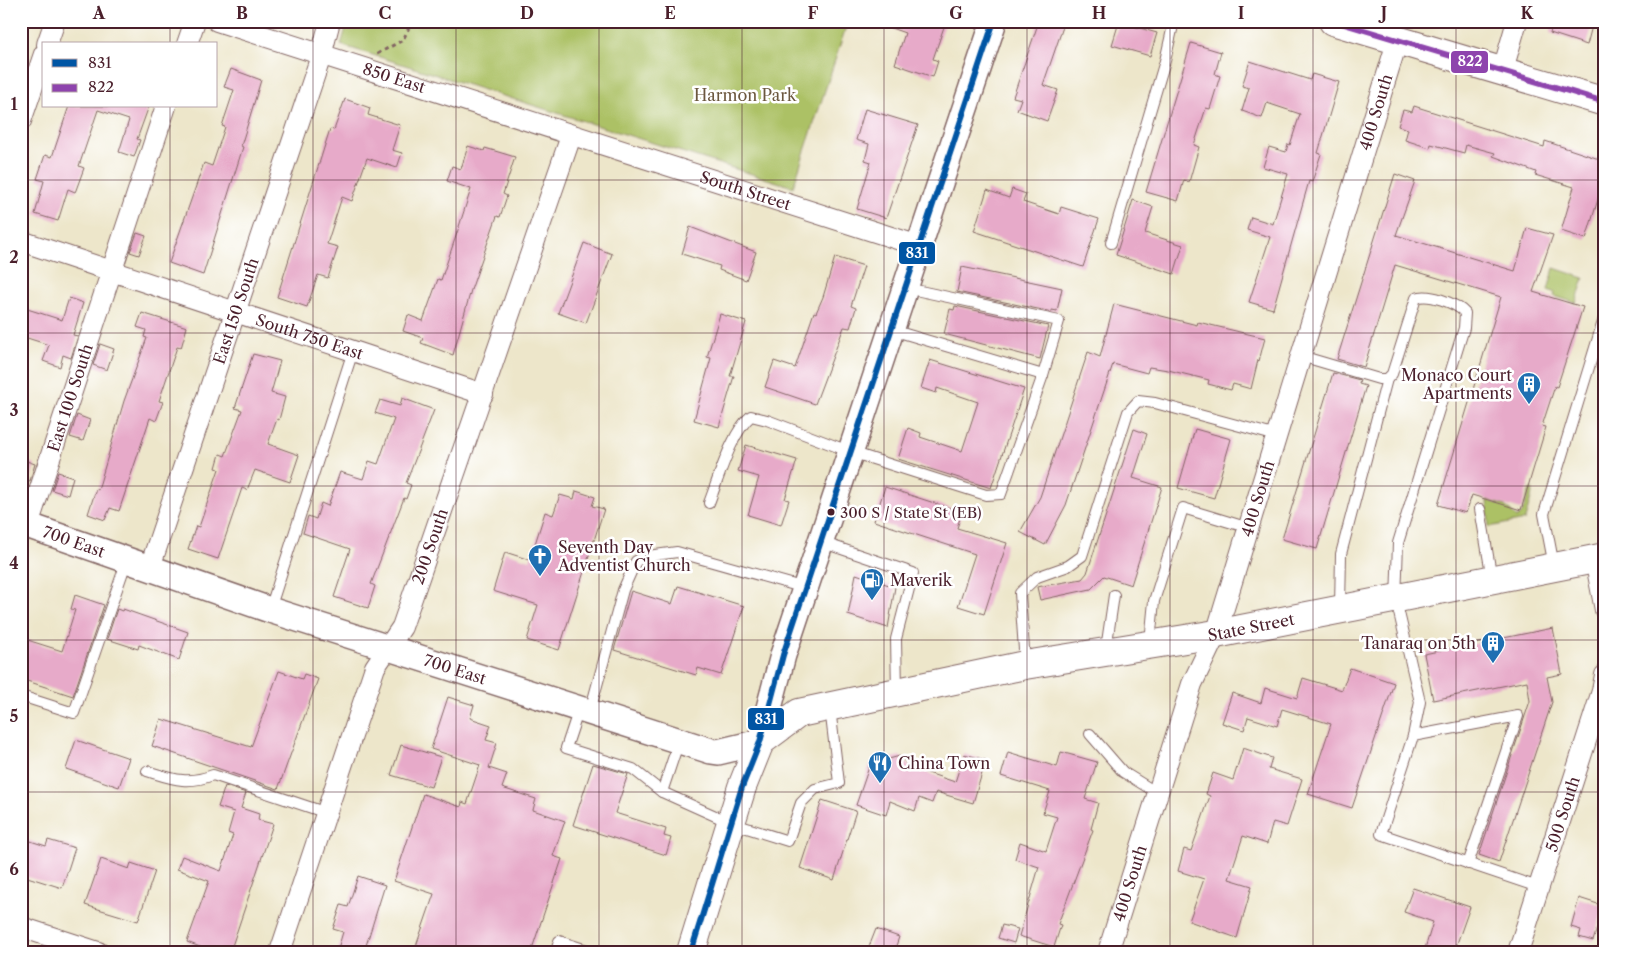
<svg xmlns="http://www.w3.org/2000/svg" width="1626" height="973" font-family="'Libre Caslon Text',serif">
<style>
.green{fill:#acc165;stroke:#7b7048}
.building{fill:#e7aac9}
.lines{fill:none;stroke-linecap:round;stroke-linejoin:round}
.service-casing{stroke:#836563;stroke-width:12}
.minor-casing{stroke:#836563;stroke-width:22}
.tertiary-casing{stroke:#836563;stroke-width:28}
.secondary-casing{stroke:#836563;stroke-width:30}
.primary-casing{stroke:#836563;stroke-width:30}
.path{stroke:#836563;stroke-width:3;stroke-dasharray:4 4;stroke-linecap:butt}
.service{stroke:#fff;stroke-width:10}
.minor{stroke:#fff;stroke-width:20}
.tertiary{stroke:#fff;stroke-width:25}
.secondary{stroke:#fff;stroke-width:28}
.primary{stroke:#fff;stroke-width:28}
.bus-1-casing{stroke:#fff;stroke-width:10}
.bus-2-casing{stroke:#fff;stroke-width:10}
.bus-1{stroke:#0055a4;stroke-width:6}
.bus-2{stroke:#8e44ad;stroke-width:6}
.grid{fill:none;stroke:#4a1f2b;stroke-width:1;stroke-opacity:0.55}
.bus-dot{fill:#4a1f2b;stroke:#fff;stroke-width:2}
.labels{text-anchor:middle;stroke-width:5;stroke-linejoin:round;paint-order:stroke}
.bus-label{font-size:15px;fill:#4a1f2b;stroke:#fff;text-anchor:start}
.street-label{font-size:16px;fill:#4a1f2b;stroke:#fff}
.park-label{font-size:16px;fill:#6c583f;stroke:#fff}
.poi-label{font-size:16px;fill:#4a1f2b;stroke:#fff;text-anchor:start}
.line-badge{stroke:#fff;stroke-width:2}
.badge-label{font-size:14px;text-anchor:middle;font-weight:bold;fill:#fff}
.neatline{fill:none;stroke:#4a1f2b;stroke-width:2}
.grid-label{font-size:16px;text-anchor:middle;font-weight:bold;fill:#4a1f2b}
</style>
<rect width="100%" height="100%" fill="#fff"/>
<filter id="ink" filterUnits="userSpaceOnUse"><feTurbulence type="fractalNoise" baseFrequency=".02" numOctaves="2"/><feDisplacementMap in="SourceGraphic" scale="10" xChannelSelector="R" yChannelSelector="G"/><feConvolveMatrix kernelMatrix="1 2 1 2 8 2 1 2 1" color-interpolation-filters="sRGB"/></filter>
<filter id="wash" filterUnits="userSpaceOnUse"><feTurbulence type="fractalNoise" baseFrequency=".0096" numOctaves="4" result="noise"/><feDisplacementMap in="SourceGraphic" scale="20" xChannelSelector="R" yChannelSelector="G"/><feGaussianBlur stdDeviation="1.12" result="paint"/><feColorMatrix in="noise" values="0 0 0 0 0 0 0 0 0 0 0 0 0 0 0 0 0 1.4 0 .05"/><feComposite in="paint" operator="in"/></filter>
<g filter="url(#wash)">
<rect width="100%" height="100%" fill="#ede6ca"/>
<g class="green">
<path d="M348,21H848L793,187L341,45Z"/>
<path d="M1554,268L1584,278L1576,303L1554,296L1555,293L1548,290Z"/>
<path d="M1530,489L1533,490L1525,520L1489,527L1487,500L1505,506L1517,518L1522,513Z"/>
</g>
<g id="blocks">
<g class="building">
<path d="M877,21H946L933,59L938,61L933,77L895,64L905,33L877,23Z"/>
<path d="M1039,21H1065L1043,85L1058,90L1047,121L1017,110L1021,99L1013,97Z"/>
<path d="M1553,21H1577L1592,26L1587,45L1550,33Z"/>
<path d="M1119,22L1157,33L1150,56L1112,45Z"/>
<path d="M1191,43L1221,52L1215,74L1220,76L1210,109L1206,108L1194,145L1199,147L1189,182L1184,180L1178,201L1146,192Z"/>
<path d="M1250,61L1310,80L1312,74L1339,82L1318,153L1321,154L1312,182L1309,181L1273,309L1249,302L1270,237L1247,230L1251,217L1273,224L1288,174L1263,167L1269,147L1286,152L1288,144L1290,145L1300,114L1267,103L1262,118L1242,111L1249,88L1242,86Z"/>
<path d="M231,69L261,80L241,146L243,147L203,275L169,263L204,163L212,166L225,127L222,126L234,90L224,87Z"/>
<path d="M345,99L370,108L368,115L400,125L392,150L402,153L397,168L367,158L352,201L342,197L327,244L338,247L328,278L318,275L307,307L277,297L330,129L334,130Z"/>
<path d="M69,106H149L137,139L140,140L134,157L119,152L129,120L98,110L79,166L84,168L76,190L75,192L68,189L58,221L35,214L44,181L37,179L45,155L52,157Z"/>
<path d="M1414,106L1544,147L1545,141L1605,161V187L1602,186L1586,239L1561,231L1574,187L1535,175L1536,172L1493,156L1495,153L1466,145L1464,153L1431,144L1430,148L1405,140L1408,129L1398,126L1403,110L1412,112Z"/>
<path d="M865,109L918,125L886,218L857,209L871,162L865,160L869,144L856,140Z"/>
<path d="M468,146L484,151L485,148L515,157L503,194L507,196L500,217L497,216L471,290L453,355L421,343L423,338L403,331L408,315L423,321L438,279L441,280L456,236L471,189L447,181L452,166L461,169Z"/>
<path d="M1395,174L1415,181L1396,235L1515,271L1527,228L1553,235L1533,292L1583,307L1557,387L1555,386L1542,426L1546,427L1521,510L1472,495L1466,513L1438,505L1501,297L1395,265L1364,367L1337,359Z"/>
<path d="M1012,189L1026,194L1023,202L1059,214L1061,207L1099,219L1083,267L974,231L987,190L1009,198Z"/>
<path d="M1133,200L1153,207L1145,233L1183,245L1174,274L1116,255Z"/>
<path d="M690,227L756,252L746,280L719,270L720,266L682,254Z"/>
<path d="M137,233L146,236L139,255L130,252Z"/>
<path d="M584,243L612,254L586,323L558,313Z"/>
<path d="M835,257L864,266L851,306L856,308L850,328L844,327L815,404L765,387L774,361L795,368L814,312L816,313L823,297Z"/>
<path d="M962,267L1062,288L1057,311L1052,310V312L957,292Z"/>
<path d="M69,298L83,303L73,335L78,336L71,358L63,355L60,367L43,361L49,345L21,336V307L62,320Z"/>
<path d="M1114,304L1197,325L1198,322L1265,338L1259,361L1258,360L1251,389L1233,384L1231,390L1208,384L1209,380L1168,370L1149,367L1147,373L1113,364L1066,505L1045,545L1020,532L1040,497L1088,352L1100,357Z"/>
<path d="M955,306L1048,326L1040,359L944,334L950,309L954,310Z"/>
<path d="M142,313L187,327L181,348L177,347L159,401L163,402L156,421L150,418L119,511L110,508L105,520L88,514L96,489L98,490L124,401L147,338L144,337L146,330L137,327Z"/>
<path d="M720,314L746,322L730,376H734L719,427L694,420L711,358L707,357Z"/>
<path d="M100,344L114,349L107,370L93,365Z"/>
<path d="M253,354L280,361L271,393L285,397L279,420L277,419L268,444L299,455L290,482L255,470L247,490L242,488L218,559L188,549L196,526L199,527L219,469L216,468L220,454L225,456L242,410L235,408Z"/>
<path d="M930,360L1024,389L991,488L898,459L908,428L921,433L920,437L962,451L978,402L937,388L936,393L921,388Z"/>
<path d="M1333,373L1360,380L1359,384L1366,386L1317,549L1282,539Z"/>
<path d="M402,398L434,410L406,483L411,485L406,499L404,498L371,584L375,586L368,608L334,597L350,549L303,533L308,516L316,519L321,503L328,506L340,472L363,479L369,461L378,464L394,419L375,413L380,400L400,406Z"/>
<path d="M77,415L90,420L83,441L70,437Z"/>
<path d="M1134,429L1147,434L1133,478L1162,487L1131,585L1104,576L1091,589L1040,600L1037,587L1082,579L1087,573Z"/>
<path d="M1195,429L1231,439L1214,498L1178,488Z"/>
<path d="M746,445L797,460L785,499L789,500L781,525L748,515L759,477L738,471Z"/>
<path d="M21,459L35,464L30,481L21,478Z"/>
<path d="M58,472L73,477L68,495L52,490Z"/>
<path d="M885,487L962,512L957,528L1007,543L984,614L958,606L975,554L874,521Z"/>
<path d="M576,491L595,497L592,506L604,509L559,650L527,640L538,605L493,591L505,552L530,560L545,512L553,515L560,495L574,499Z"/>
<path d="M856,574L895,587L888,628L848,615Z"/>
<path d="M678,586L744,606L721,675L698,668L696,675L614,650L631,591L672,604Z"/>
<path d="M75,595L104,605L73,696L21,679V638L62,651L75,610L71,609Z"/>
<path d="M117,609L122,611L123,609L188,632L179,660L139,645L138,649L107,639Z"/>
<path d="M1553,628L1562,674L1547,677L1552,702L1499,862L1479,855L1530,701L1527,681L1433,700L1424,654Z"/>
<path d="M1350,668L1394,683L1352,808L1308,794L1331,724L1282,709L1277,726L1248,717L1244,730L1222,723L1232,693L1261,703L1265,688L1297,698L1303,678L1342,690Z"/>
<path d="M279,671L302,679L304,674L318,679L278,789L152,746L161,719L251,747Z"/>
<path d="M448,697L474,705L470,718L491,725L486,740L497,743L489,768L507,774L502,788L536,799L533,810L565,821L553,856L562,859L531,952H414L434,894L394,881L423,794L461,807L462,802L467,804L480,765L431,749Z"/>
<path d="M76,740L129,758L119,787L66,769Z"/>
<path d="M401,745L441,757L431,787L391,775Z"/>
<path d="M1243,748L1272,758L1269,769L1302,779L1287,826L1273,822L1267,844L1243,836L1229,879L1252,886L1237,938L1189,921L1204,879L1178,871L1184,849L1191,851L1210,796L1206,794L1213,773L1233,780Z"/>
<path d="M1008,752L1057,767L1061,752L1097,762L1085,799L1098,803L1091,829L1093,830L1058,924L1061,925L1054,947L1019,936L1039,867L1015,859L1020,842L1046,851L1057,817L1043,813L1050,791L1001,776Z"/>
<path d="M964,754L986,760L973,803L936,792L932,803L919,798L915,811L890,801L886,815L856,805L870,764L900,756L910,767L955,782Z"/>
<path d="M593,764L628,774L615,813L666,829L664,836L671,838L666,855L573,825Z"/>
<path d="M225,786L246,793L241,808L259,814L258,820L273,824L230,952H213L187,942L209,881L177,869L182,856L221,871L233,835L228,833L234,812L218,807Z"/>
<path d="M822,800L856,811L834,880L800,868Z"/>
<path d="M21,838L46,846L48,840L75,848L62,888L21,875Z"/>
<path d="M101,859L129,869L131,863L155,871L138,921L85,905Z"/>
<path d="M358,876L385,885L364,952H337L343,932L333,929L341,905L348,907Z"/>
<path d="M1413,888L1470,907L1454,952H1424L1433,922L1404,912Z"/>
<path d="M1579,898L1604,906L1593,941L1579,937L1581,930L1571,927Z"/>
<path d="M1002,925L1018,929L1014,943L998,938Z"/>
<path d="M876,929L899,937L894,952H884L869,947Z"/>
</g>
</g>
</g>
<g filter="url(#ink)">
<use href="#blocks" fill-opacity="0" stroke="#836563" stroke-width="1"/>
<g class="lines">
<g class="service-casing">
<g id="service">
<path d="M1111,243L1165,61L1174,21"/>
<path d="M892,330L1043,375"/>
<path d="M1301,356L1379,379H1387L1392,374L1416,298C1429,293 1456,303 1465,313L1464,328L1398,543L1396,600L1420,702L1413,736L1381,834L1538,887"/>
<path d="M709,503C718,480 732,431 751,416L767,420L851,452L986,495L1001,494L1043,375L1059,321L906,288"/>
<path d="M1480,509L1492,579"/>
<path d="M821,542L913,573L896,639L897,692"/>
<path d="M1554,566L1544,514L1605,315"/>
<path d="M1340,607L1341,554L1387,379"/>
<path d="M270,609L353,351"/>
<path d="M1150,642L1154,601L1183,508L1249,528"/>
<path d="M1106,649L1114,595"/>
<path d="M1025,664L1020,593L1037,577L1068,566L1082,556L1128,412L1138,401L1155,403L1277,436"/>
<path d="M21,696L74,713L127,560"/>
<path d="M579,709L566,748L633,769L662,792L731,823L788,841L801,803L815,789L839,783L830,708"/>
<path d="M590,711L623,590L636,561L648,556L677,552L805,588"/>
<path d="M1090,734L1123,772L1157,793"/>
<path d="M1413,736L1518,716L1468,864"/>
<path d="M147,771C173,779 187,785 213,775L327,813"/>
<path d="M662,792L679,741"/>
<path d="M556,952L559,941L593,952"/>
</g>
</g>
<g class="minor-casing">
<g id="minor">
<path id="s1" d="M217,21L919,246"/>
<path d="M47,44L55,21"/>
<path d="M187,44L195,21"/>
<path d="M1502,73L1517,21"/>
<path d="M21,121L44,54"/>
<path id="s2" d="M21,241L483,394"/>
<path id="s3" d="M28,525L166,106"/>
<path d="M1595,559L1605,610"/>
<path id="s4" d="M150,567L321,56L330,21"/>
<path d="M21,927L98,952"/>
<path id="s5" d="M280,952L375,667L402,627L571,136"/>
<path id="s6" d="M1108,952L1192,684L1216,634L1397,42"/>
<path id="s7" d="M1518,952L1602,691L1605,675"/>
</g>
</g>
<g class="tertiary-casing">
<g id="tertiary">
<path id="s8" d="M21,523L270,610L711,751L718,752L760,742L783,655L994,21"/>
</g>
</g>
<g class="secondary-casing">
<path id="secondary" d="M1333,21L1605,102"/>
</g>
<g class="primary-casing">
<g id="primary">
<path id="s9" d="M691,952L742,787L760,742L799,713L1025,665L1216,634L1605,557"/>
</g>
</g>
<path class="path" d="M377,54L403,40L412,21"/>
<use href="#service" class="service"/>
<use href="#minor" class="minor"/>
<use href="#tertiary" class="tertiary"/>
<use href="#secondary" class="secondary"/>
<use href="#primary" class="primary"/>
<g class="bus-1-casing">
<path id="bus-1" d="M691,952L742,787L760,742L783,655L994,21"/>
</g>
<g class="bus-2-casing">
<path id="bus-2" d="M1334,21L1605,102"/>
</g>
<use href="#bus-1" class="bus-1"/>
<use href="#bus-2" class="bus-2"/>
</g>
</g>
<path class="grid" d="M170,21V44M313,21V952M456,21V952M599,21V952M742,21V952M884,21V952M1027,21V952M1170,21V952M1313,21V952M1456,21V952M170,106V952M21,180H1605M21,333H1605M21,486H1605M21,640H1605M21,792H1605"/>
<defs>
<g id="building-pin" transform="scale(1.25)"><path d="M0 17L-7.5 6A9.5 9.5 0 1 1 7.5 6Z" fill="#1f6fb2" stroke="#fff"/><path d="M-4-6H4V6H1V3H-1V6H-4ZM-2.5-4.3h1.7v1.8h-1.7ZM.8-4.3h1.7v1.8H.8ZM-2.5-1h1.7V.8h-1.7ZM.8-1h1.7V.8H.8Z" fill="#fff"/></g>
<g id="church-pin" transform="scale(1.25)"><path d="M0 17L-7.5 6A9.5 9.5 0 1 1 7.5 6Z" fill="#1f6fb2" stroke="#fff"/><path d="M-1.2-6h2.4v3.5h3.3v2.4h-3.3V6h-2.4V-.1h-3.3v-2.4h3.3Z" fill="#fff"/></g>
<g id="fuel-pin" transform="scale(1.25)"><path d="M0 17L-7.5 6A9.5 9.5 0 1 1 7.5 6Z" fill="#1f6fb2" stroke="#fff"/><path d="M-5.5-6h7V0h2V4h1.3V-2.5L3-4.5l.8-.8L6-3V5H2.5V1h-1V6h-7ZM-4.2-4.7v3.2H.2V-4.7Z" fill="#fff"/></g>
<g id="restaurant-pin" transform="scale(1.25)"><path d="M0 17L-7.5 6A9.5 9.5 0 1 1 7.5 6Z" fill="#1f6fb2" stroke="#fff"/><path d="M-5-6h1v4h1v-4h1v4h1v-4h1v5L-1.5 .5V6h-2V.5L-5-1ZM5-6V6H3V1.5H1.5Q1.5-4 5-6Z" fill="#fff"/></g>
</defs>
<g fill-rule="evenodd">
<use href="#building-pin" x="1529" y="384"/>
<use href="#church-pin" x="540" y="556"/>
<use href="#fuel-pin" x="872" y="580"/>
<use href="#building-pin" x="1493" y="643"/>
<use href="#restaurant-pin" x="880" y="763"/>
</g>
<circle class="bus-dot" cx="831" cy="512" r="4.5"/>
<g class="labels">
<g class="bus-label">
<text x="840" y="518">300 S / State St (EB)</text>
</g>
<g class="street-label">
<text dy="6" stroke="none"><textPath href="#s1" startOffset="186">850 East</textPath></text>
<text dy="6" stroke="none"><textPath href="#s6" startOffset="882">400 South</textPath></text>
<text dy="6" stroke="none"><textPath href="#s1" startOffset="555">South Street</textPath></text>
<text dy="6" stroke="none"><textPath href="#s4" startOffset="270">East 150 South</textPath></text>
<text dy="6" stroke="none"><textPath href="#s2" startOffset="304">South 750 East</textPath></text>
<text dy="6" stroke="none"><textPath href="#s3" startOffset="134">East 100 South</textPath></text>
<text dy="6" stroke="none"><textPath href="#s6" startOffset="478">400 South</textPath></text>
<text dy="6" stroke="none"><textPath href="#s8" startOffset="56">700 East</textPath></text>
<text dy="6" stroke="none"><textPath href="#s5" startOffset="434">200 South</textPath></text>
<text dy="6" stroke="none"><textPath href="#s9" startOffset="730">State Street</textPath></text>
<text dy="6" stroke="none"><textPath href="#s8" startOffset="458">700 East</textPath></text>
<text dy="6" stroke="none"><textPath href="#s7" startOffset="145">500 South</textPath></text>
<text dy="6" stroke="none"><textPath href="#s6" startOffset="72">400 South</textPath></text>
</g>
<g class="park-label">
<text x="745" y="101">Harmon Park</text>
</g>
<g class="poi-label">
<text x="1512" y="381" text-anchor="end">Monaco Court<tspan x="1512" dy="18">Apartments</tspan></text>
<text x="558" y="553">Seventh Day<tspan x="558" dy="18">Adventist Church</tspan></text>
<text x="890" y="586">Maverik</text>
<text x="1476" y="649" text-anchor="end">Tanaraq on 5th</text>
<text x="898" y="769">China Town</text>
</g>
</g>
<g class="line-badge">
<rect x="1450" y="50" width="39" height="24" rx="5" fill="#8e44ad"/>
<rect x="898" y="241" width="38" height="24" rx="5" fill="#0055a4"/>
<rect x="747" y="707" width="38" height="24" rx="5" fill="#0055a4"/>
</g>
<g class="badge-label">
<text x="1470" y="66">822</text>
<text x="917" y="258">831</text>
<text x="766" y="724">831</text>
</g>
<rect width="1626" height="973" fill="none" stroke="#fff" stroke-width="55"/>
<rect x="42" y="42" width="175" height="65" fill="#ffffff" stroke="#b7a5aa"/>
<rect x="52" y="59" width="25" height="8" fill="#0055a4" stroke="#b7a5aa"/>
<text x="88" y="68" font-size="15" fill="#4a1f2b">831</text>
<rect x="52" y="84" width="25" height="8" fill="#8e44ad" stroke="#b7a5aa"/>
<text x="88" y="92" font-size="15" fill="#4a1f2b">822</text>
<rect x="28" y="28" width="1570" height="918" class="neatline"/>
<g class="grid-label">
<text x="99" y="19">A</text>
<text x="242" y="19">B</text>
<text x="385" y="19">C</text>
<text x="527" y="19">D</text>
<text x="670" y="19">E</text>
<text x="813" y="19">F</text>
<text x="956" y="19">G</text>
<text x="1099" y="19">H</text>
<text x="1241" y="19">I</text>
<text x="1384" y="19">J</text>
<text x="1527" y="19">K</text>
<text x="14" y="110">1</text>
<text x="14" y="263">2</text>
<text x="14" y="416">3</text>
<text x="14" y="569">4</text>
<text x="14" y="722">5</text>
<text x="14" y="875">6</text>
</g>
</svg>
